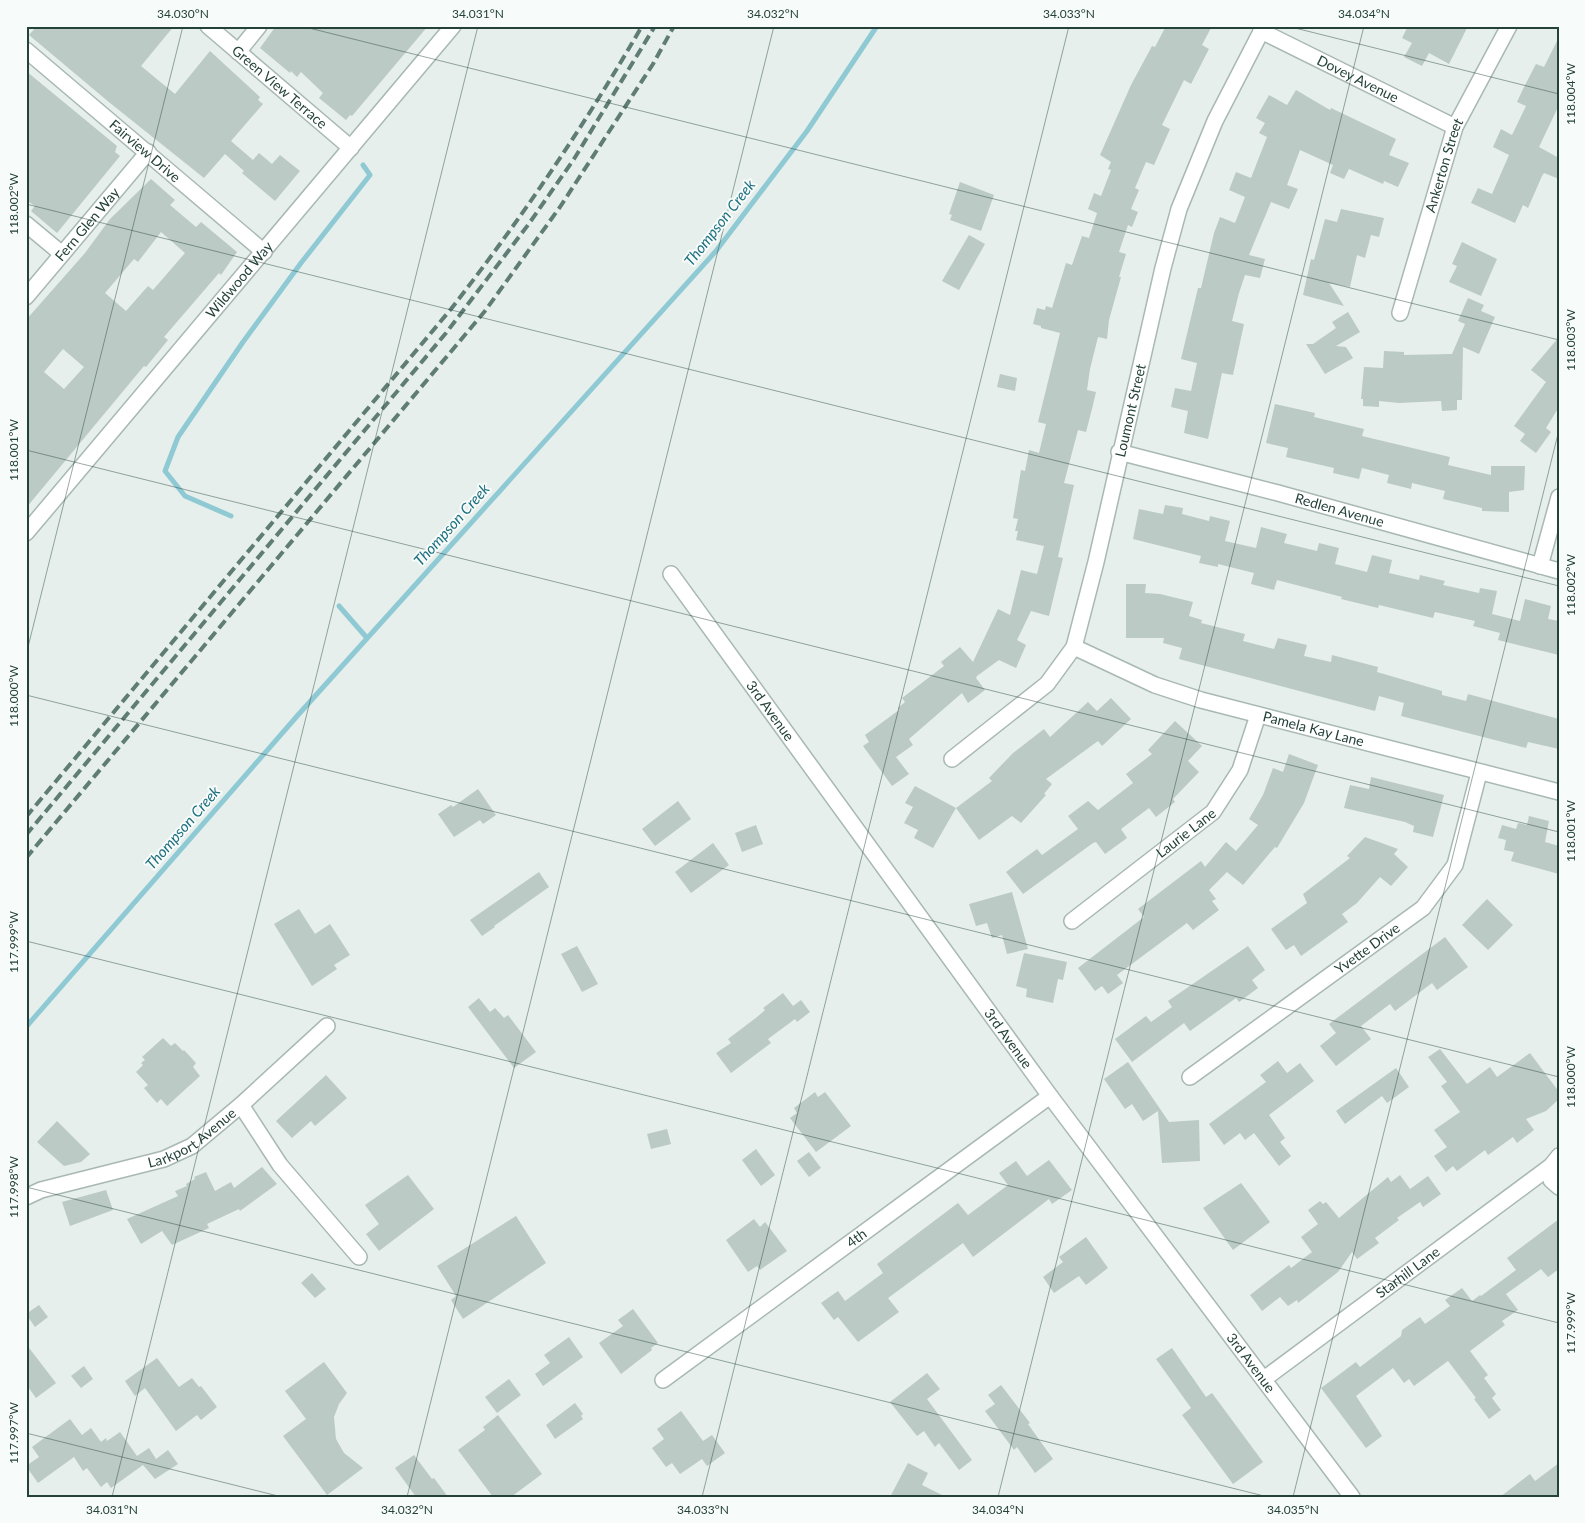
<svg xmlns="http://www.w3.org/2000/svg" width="1585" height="1523" font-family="Lato,sans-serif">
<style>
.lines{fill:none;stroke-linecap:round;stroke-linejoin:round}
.stream{stroke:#8ec9d4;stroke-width:5}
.building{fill:#bbcac4;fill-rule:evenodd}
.street-casing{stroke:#a8b8b2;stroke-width:18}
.street{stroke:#fff;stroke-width:15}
.rail{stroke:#5f7d75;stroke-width:4;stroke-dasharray:10 5;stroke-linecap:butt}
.ticks{fill:none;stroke:#24423a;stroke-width:1;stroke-opacity:0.45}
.labels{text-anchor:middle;stroke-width:4;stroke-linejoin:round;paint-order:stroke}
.street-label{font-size:14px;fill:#24423a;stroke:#f7fbf9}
.water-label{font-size:15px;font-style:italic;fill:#1c6f80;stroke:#f7fbf9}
.neatline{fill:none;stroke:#24423a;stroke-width:2}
.ticks-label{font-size:12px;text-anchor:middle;fill:#24423a}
</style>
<rect width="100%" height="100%" fill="#e6efeb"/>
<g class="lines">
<g class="stream">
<path d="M231,516L185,496L165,471L178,437L243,342L301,263L370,175L363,165"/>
<path d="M339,606L367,638"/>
<path d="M26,1027L298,715L716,251L807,131L877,26"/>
</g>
</g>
<g class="building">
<path d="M37,26H174L141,66L175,94L210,51L260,97L258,100L263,104L231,141L253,160L259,153L272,164L280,155L300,171L275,201L242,173L244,171L225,154L204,178L110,103L29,35Z"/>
<path d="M276,26H428L352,116L350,115L346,120L319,98L323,93L301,72L297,77L291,71L290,73L260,48Z"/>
<path d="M1166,26H1212L1202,45L1209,49L1191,84L1184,80L1162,125L1170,129L1154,165L1146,162L1135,188L1139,190L1131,209L1138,212L1132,227L1128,225L1119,252L1126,254L1119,277H1121L1109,320L1107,339L1098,337L1090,369L1087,390L1096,392L1092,409L1086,432L1078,430L1064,483L1074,485L1058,557L1063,558L1049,616L1031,611L1017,640L1026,645L1016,668L999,660L977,676L976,678L985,690L968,703L962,693L909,739L913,745L896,757L909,774L892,786L863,746L869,742L865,735L899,710L898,708L905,702L902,698L944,666L941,662L960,647L973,662L998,609L1010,615L1021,570L1037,574L1044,546L1016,540L1018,531H1015L1018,519L1013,518L1021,470L1025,471L1029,450L1039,453L1046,424L1038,422L1060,333L1041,328V326L1033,324L1037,308L1045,310L1046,306L1052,308L1066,263L1072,265L1082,236L1089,238L1097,213L1088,209L1094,193L1101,196L1111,170L1108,169L1111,162L1100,155L1131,85L1152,46L1155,47Z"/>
<path d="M1408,26H1468L1449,64L1429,53L1422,66L1404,57L1412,43L1402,38Z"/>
<path d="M1559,37V105L1539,147L1559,158V179L1544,173L1542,176L1528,208L1523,205L1515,223L1471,203L1478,188L1492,194L1509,155L1493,147L1501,129L1512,135L1526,106L1517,102L1524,87L1536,64L1544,67Z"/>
<path d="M26,71L117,146L115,152L120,156L57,233L31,211L35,206L26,200Z"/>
<path d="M1296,90L1330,110L1331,108L1396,139L1389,155L1409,163L1398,187L1384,181L1383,184L1349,169L1344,179L1330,173L1333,165L1300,150L1287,185L1298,189L1289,209L1271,202L1249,255L1265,259L1260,278L1245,275L1239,293L1232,321L1244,324L1233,375L1222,373L1208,439L1184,433L1188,411L1171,407L1175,388L1191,391L1197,363L1181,359L1198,288H1201L1214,233L1220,217L1235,223L1245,197L1229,190L1236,172L1251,178L1267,137L1259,133L1265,123L1256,118L1269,95L1287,105Z"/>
<path d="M151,179L175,200L170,205L196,227L201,222L237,252L221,275L219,273L164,337L168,340L146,367L144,366L26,508V320L85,253L110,219ZM161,232L185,253L153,290L148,286L126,311L105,293L134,259L138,262ZM63,349L84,367L64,389L44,372Z"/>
<path d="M960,182L994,195L981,231L950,220L952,215L949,214Z"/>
<path d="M1341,209L1384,218L1379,237L1371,235L1365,258L1357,255L1350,287L1329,283L1344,306L1303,295L1311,259L1314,260L1325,219L1337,222Z"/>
<path d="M969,235L985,244L959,290L942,281Z"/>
<path d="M1462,242L1497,259L1481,296L1449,282L1457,266L1452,264Z"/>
<path d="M1468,298L1484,305L1481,311L1495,317L1479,354L1463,347L1462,400H1457V410L1442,411L1441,401L1399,403L1379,401V407L1363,406V399H1361L1364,367L1383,368L1384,351L1404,352V355L1452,354L1465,324L1458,321Z"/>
<path d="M1348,312L1360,332L1336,346L1346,347L1353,358L1325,374L1306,344H1313L1336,328L1332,322Z"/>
<path d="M1559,337V407L1546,428L1551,432L1536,453L1520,441L1525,434L1514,426L1546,382L1531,370Z"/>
<path d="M1000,374L1017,378L1015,391L997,387Z"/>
<path d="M1275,404L1315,413L1314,417L1364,429L1362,436L1450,457L1448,465L1491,475V466H1525L1524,490L1509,492V512L1482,511V508L1443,499L1445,491L1412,483L1411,489L1387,483L1389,475L1362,468L1359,479L1333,473L1334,468L1286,457L1288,448L1266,443Z"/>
<path d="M1165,505L1183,508L1182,514L1209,521L1210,516L1230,521L1225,541L1256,548L1261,527L1287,534L1284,543L1317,551L1319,543L1339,548L1335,564L1367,572L1372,555L1392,560L1389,573L1419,580L1420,575L1445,581L1443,585L1479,593L1480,588L1497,591L1492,614L1520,621L1525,599L1551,606L1548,619L1559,621V655L1498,640L1500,633L1473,626L1475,621L1435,612L1433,618L1379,605L1378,608L1341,599L1342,597L1277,580L1274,590L1251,584L1254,573L1218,564V567L1199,563L1201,556L1133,539L1139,509L1163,514Z"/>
<path d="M1126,584H1146L1145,593L1160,594L1193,602L1189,616L1202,620L1201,623L1245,634L1243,641L1274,649L1278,638L1307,645L1304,656L1331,662L1332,655L1378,667L1377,672L1442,691V695L1466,701L1468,694L1559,719V749L1528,742L1526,748L1401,716L1404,703L1379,696L1375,711L1179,659L1182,648L1163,643L1164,638H1126Z"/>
<path d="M1111,698L1131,719L1102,746L1098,741L1046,779L1052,784L1044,794L1046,795L1021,823L1012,816L979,840L956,808L992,781L989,778L1013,753L1044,729L1050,737L1088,702L1097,711Z"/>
<path d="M1175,721L1202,746L1188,761L1199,772L1173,799L1175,802L1156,817L1149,808L1121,829L1127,838L1105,854L1096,842L1093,843L1023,894L1006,872L1037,849L1042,855L1078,829L1068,816L1088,801L1098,810L1133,783L1126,774L1152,754L1148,750Z"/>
<path d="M1289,754L1318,765L1304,803L1277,848L1275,847L1243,885L1227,872L1209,890L1216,899L1212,901L1219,910L1193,930L1187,923L1117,975L1123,983L1108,994L1102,986L1095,991L1078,968L1144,917L1138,909L1201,861L1205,867L1226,842L1236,851L1258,825L1249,819L1263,795L1273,768L1283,772Z"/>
<path d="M1371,777L1444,795L1433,837L1413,832L1414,826L1405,822L1344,808L1350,785L1369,789Z"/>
<path d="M915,786L956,808L933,848L914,838L918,830L904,823L913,807L905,803Z"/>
<path d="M478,789L496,815L483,824L480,820L454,837L438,814L451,805L453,807Z"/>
<path d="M678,801L691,819L655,846L642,829Z"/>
<path d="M1529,816L1549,821L1545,842L1559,846V874L1511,861L1514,852L1504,850L1506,840L1498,838L1502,825L1516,829L1518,823L1527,825Z"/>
<path d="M756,825L763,844L742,852L735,833Z"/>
<path d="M1365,837L1398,849L1394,854L1408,867L1391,886L1380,877L1357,903L1342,914L1348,922L1301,956L1294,945L1286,950L1271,929L1307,903L1303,894L1350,858L1347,856Z"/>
<path d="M713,843L729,865L691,893L675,872Z"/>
<path d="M539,872L549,887L494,926L495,927L482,936L470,920Z"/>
<path d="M1012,892L1028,949L1007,954L1002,935L992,938L987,923L976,926L969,904Z"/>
<path d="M1487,899L1513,925L1488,950L1462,925Z"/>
<path d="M299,909L315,934L330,924L350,955L334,965L337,969L312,986L274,924Z"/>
<path d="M1445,937L1468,967L1437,990L1432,983L1395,1011L1390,1004L1361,1026L1371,1039L1336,1066L1320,1046L1336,1033L1329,1024Z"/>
<path d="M577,946L598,984L582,992L561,954Z"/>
<path d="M1248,946L1265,970L1252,980L1258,988L1239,1002L1236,998L1190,1031L1184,1023L1132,1062L1115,1039L1146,1016L1151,1022L1172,1007L1168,1001Z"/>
<path d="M1024,953L1067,962L1063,980L1058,979L1053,1003L1026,997L1027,989L1016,986Z"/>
<path d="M783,993L793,1006L801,1000L810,1012L797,1022L795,1019L768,1039L771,1043L731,1073L716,1053L731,1043L728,1039L757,1017L765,1010L763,1008Z"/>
<path d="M479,998L490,1012L495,1008L504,1018L508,1015L536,1052L514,1068L468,1007Z"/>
<path d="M163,1038L171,1046L175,1043L183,1051L184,1050L196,1063L193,1067L200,1076L167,1106L161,1099L157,1103L144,1088L148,1085L136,1072L143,1065L141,1063L145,1060L142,1057Z"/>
<path d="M1440,1049L1467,1084L1490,1067L1497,1077L1530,1053L1559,1092V1099L1546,1111L1526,1119L1534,1130L1517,1143L1513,1137L1488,1155L1485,1150L1457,1171L1453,1166L1446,1172L1434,1156L1447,1147L1434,1130L1460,1112L1441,1086L1447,1082L1428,1057Z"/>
<path d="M1278,1061L1287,1073L1300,1063L1314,1081L1269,1115L1285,1138L1280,1142L1291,1156L1279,1166L1254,1133L1245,1140L1240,1133L1224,1145L1209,1124L1266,1082L1260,1075Z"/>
<path d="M1128,1062L1169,1122L1199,1120L1200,1161L1162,1163L1158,1111L1143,1121L1132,1104L1125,1109L1104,1079Z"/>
<path d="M1396,1068L1409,1087L1387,1103L1382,1096L1345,1124L1336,1111Z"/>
<path d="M326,1075L347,1098L315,1126L311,1121L292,1138L276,1121Z"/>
<path d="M815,1092L818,1097L825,1092L851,1126L816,1152L790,1118L797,1113L794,1108Z"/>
<path d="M57,1121L90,1154L81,1162L64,1166L37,1142Z"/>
<path d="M667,1129L671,1144L651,1149L647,1134Z"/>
<path d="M756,1149L775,1175L761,1186L742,1160Z"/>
<path d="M809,1152L821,1168L809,1177L797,1161Z"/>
<path d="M1049,1160L1072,1190L1052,1204L1049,1199L973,1257L963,1243L888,1298L899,1312L858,1342L838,1317L834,1320L821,1303L838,1291L845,1301L883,1273L877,1264L958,1203L968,1215L1008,1185L999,1173L1016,1161L1027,1176Z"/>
<path d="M262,1167L277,1184L240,1211L239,1209L207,1224L209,1228L172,1245L162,1231L141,1244L127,1219L178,1196L175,1191L187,1186L186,1184L195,1179L194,1177L206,1172L215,1191L231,1182L234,1188Z"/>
<path d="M408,1175L434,1209L379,1251L366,1234L379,1224L365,1205Z"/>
<path d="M1400,1175L1410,1189L1428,1176L1441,1194L1423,1207L1420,1202L1397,1218L1399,1220L1375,1238L1379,1243L1357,1259L1352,1252L1338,1272L1298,1303L1297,1300L1288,1306L1280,1297L1262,1311L1250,1295L1289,1265L1291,1268L1312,1252L1301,1237L1318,1224L1308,1210L1320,1201L1323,1204L1326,1202L1339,1218L1388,1177L1391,1182Z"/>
<path d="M1241,1183L1270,1222L1233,1250L1203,1208Z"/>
<path d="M106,1190L113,1210L70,1226L62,1202Z"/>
<path d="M516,1216L546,1263L463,1319L451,1300L456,1296L437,1266Z"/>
<path d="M754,1219L760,1227L765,1222L787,1251L760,1270L757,1266L748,1272L726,1240Z"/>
<path d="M1559,1219V1269L1548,1277L1541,1269L1506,1294L1518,1310L1502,1321L1505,1325L1470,1351L1488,1375L1484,1378L1496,1394L1492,1398L1501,1410L1489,1419L1474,1399L1476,1398L1448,1361L1414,1386L1409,1379L1404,1383L1393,1368L1356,1396L1382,1436L1366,1448L1321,1388L1356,1362L1360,1367L1401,1336L1402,1330L1420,1317L1425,1324L1450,1306L1445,1300L1462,1288L1472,1301L1480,1295L1481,1296L1516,1270L1507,1258Z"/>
<path d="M1086,1237L1108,1268L1086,1285L1079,1276L1054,1293L1043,1277L1063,1262L1059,1257Z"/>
<path d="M312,1273L326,1289L315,1298L301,1283Z"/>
<path d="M39,1305L48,1317L35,1327L26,1314Z"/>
<path d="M633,1309L658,1343L651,1348L652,1350L621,1374L599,1343L623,1326L618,1320Z"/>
<path d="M569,1337L583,1357L543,1386L535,1374L550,1363L544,1355Z"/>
<path d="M26,1344L56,1383L36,1398L26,1384Z"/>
<path d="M1172,1348L1206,1397L1212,1393L1263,1462L1233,1484L1182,1415L1191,1408L1156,1359Z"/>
<path d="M157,1358L179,1387L192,1378L199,1387L201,1386L217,1407L201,1420L197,1415L176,1431L145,1388L135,1396L125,1381Z"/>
<path d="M324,1362L347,1393L339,1404L334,1417L336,1439L344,1453L363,1468L327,1495L283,1436L306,1419L285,1391Z"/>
<path d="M84,1366L93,1379L81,1388L71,1376Z"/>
<path d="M927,1373L940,1389L927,1399L972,1460L959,1470L939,1443L935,1447L924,1431L917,1436L890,1402Z"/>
<path d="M509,1379L521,1395L497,1413L485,1397Z"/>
<path d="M1001,1385L1030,1423L1028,1424L1053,1459L1035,1473L1017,1447L1014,1450L985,1411L995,1404L988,1395Z"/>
<path d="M575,1403L583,1414L581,1416L583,1419L555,1439L546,1425Z"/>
<path d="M681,1411L703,1441L712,1435L725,1453L707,1466L702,1459L680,1474L672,1463L666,1467L652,1448L664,1439L657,1429Z"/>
<path d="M498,1415L542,1474L511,1497H493L458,1450L485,1430L483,1427Z"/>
<path d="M70,1419L82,1435L91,1428L101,1442L106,1438L107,1441L120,1432L137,1456L149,1448L156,1459L168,1450L178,1464L155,1479L143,1465L111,1488L107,1482L101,1487L87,1468L83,1471L74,1457L38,1483L26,1466L39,1457L32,1447Z"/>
<path d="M414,1455L432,1479L434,1478L448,1497H416L395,1468Z"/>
<path d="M908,1463L928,1473L922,1485L946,1497H890Z"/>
<path d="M1559,1463V1497H1500L1530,1474L1535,1481Z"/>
</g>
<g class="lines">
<g class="street-casing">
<g id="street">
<path id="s1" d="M208,26L351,148"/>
<path id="s2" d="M1261,31L1455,127"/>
<path id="s3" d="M26,50L264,252"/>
<path d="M238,52L259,26"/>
<path d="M26,224L62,254"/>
<path id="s4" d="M26,297L148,152"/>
<path id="s5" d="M1400,313L1455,127L1509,26"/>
<path id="s6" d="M1119,452L1278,493L1559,571"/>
<path id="s7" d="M26,533L453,26"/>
<path d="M1540,566L1559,497"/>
<path id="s8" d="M671,574L1050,1096L1352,1497"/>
<path id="s9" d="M1074,647L1155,685L1201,700L1559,792"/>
<path id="s10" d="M952,759L1047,684L1074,647L1096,562L1163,268L1179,209L1215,121L1264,26"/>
<path id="s11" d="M1072,921L1213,812L1240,770L1258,715"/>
<path id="s12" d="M1190,1077L1423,908L1455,865L1479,773"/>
<path d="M241,1105L280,1165L359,1257"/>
<path d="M1551,1166V1180L1559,1187"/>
<path id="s13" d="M26,1197L41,1190L164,1159L192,1146L241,1105L327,1026"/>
<path id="s14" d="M1264,1379L1551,1166L1559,1156"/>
<path id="s15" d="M663,1380L1050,1096"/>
</g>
</g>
<use href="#street" class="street"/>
<g class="rail">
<path d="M26,817L451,309C521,219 585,125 642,26"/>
<path d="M26,835L446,333L528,225L574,159L655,26"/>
<path d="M26,858L485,311L560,207L653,64L674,26"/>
</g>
</g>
<path class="ticks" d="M301,26L1559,340M1287,26L1559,94M26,204L1559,586M26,450L1559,832M26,655L183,26M26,695L1559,1077M26,941L1559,1323M26,1187L1268,1497M26,1433L282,1497M112,1497L478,26M407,1497L774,26M702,1497L1069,26M998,1497L1364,26M1293,1497L1559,430"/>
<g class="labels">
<g class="street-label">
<text dy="5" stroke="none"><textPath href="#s2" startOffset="108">Dovey Avenue</textPath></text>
<text dy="5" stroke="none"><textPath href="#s1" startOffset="94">Green View Terrace</textPath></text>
<text dy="5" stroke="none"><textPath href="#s3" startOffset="156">Fairview Drive</textPath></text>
<text dy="5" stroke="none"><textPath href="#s5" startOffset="154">Ankerton Street</textPath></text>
<text dy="5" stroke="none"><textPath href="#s4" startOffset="95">Fern Glen Way</textPath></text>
<text dy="5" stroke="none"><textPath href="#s7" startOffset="331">Wildwood Way</textPath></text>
<text dy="5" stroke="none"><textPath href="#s10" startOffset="410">Loumont Street</textPath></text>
<text dy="5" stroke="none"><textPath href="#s6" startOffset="228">Redlen Avenue</textPath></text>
<text dy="5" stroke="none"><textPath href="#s8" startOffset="169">3rd Avenue</textPath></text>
<text dy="5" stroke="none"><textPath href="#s9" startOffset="254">Pamela Kay Lane</textPath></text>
<text dy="5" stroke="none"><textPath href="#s11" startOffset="144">Laurie Lane</textPath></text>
<text dy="5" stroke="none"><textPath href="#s12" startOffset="219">Yvette Drive</textPath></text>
<text dy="5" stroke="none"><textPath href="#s8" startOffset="574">3rd Avenue</textPath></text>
<text dy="5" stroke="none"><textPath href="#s13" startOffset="178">Larkport Avenue</textPath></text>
<text dy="5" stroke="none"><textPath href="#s15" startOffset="240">4th</textPath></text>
<text dy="5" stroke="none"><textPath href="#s14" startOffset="179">Starhill Lane</textPath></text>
<text dy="5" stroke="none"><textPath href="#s8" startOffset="979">3rd Avenue</textPath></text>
</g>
<g class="water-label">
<text transform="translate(720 223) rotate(-52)" y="5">Thompson Creek</text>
<text transform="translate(452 525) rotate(-48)" y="5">Thompson Creek</text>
<text transform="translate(183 828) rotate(-49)" y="5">Thompson Creek</text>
</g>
</g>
<rect width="1585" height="1523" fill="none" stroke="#f7fbf9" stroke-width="55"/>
<rect x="28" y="28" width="1530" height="1468" class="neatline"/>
<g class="ticks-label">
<text x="183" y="18">34.030°N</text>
<text x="478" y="18">34.031°N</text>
<text x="773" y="18">34.032°N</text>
<text x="1069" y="18">34.033°N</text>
<text x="1364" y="18">34.034°N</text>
<text transform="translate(1571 94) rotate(-90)" y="4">118.004°W</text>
<text transform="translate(14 204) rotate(-90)" y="4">118.002°W</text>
<text transform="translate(1571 340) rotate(-90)" y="4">118.003°W</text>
<text transform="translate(14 450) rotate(-90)" y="4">118.001°W</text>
<text transform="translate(1571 585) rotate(-90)" y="4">118.002°W</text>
<text transform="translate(14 696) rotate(-90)" y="4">118.000°W</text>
<text transform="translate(1571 831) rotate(-90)" y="4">118.001°W</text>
<text transform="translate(14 942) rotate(-90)" y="4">117.999°W</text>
<text transform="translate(1571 1077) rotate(-90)" y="4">118.000°W</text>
<text transform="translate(14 1187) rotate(-90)" y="4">117.998°W</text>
<text transform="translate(1571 1323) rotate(-90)" y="4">117.999°W</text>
<text transform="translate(14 1433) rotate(-90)" y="4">117.997°W</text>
<text x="112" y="1514">34.031°N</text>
<text x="407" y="1514">34.032°N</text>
<text x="703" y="1514">34.033°N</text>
<text x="998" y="1514">34.034°N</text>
<text x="1293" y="1514">34.035°N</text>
</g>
</svg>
